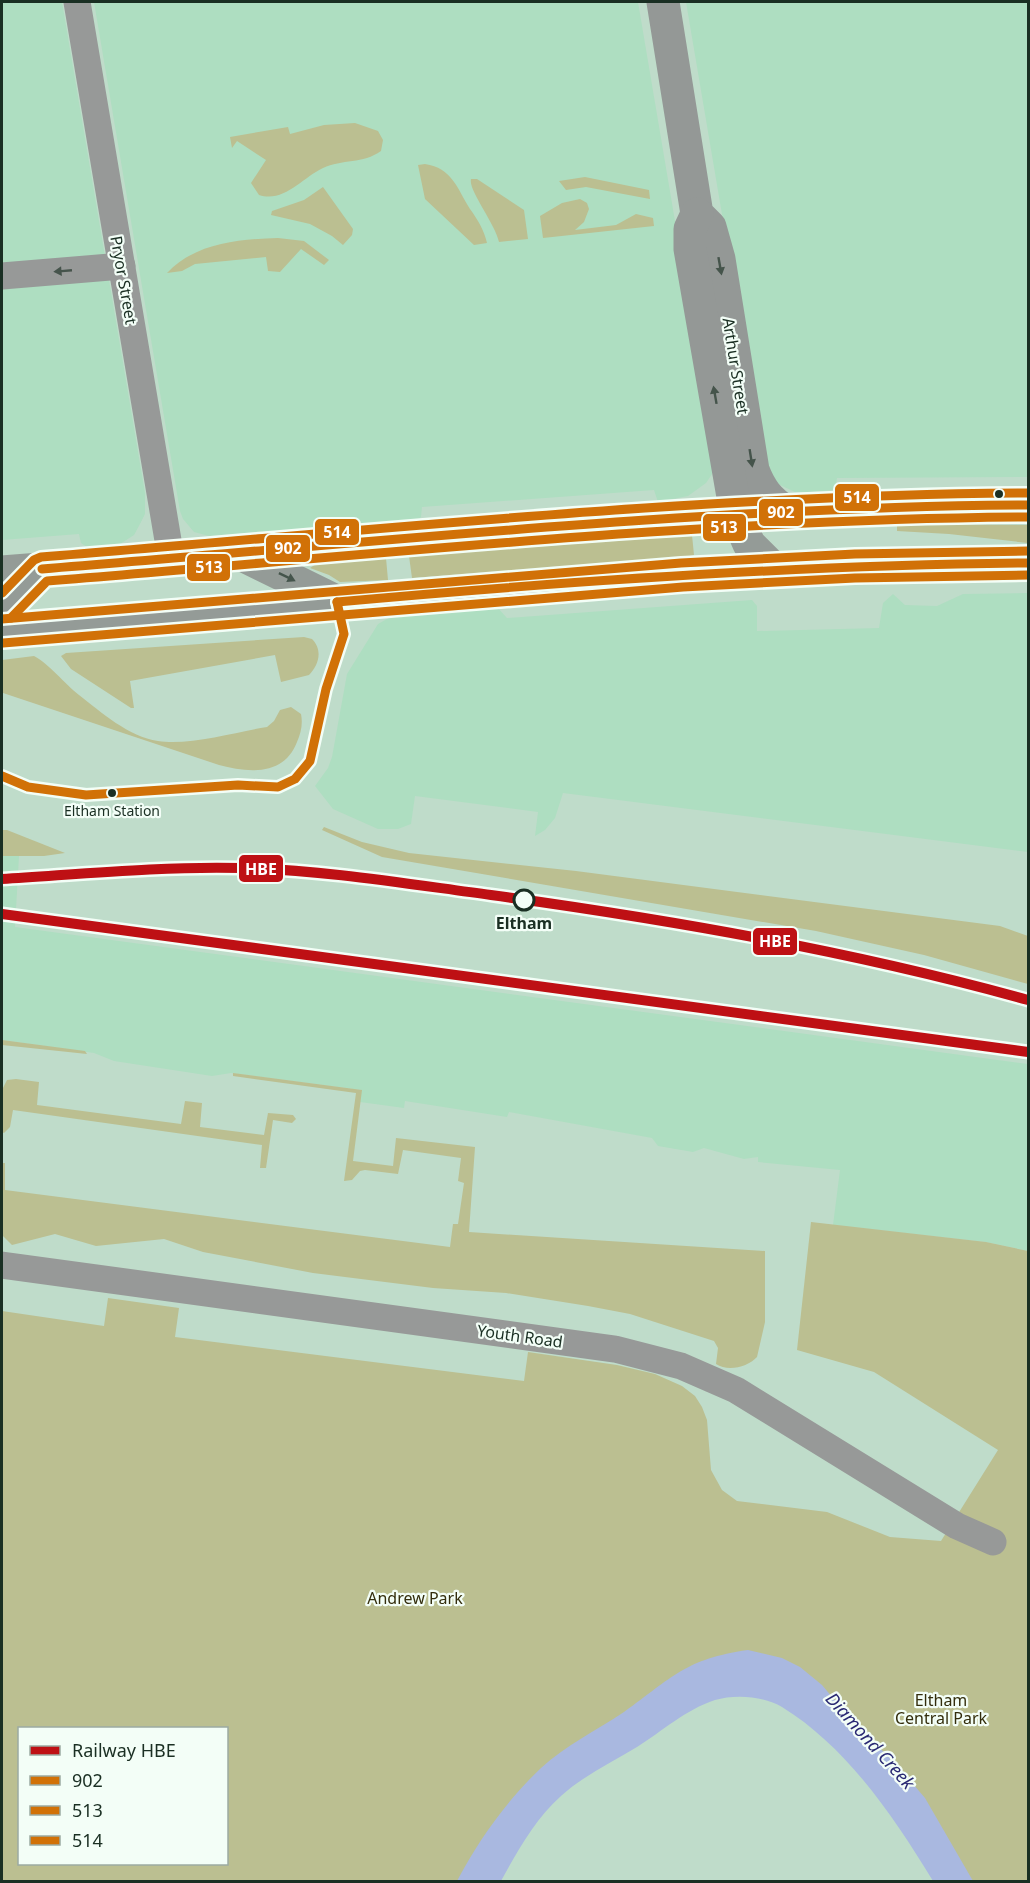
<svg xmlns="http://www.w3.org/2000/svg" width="1030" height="1883" font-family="'Noto Sans',sans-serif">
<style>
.built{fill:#aedec1}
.green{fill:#bbbf91;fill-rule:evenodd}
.water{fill:#a9b8e0}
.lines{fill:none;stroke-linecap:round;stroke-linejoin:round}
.street{stroke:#979998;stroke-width:27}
.secondary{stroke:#949896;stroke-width:33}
.primary{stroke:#949b97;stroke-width:33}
.bus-1-casing{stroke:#f3fef7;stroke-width:14}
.bus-2-casing{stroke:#f3fef7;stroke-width:14}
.bus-3-casing{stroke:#f3fef7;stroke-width:14}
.bus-1{stroke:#d17107;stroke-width:9}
.bus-2{stroke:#d17107;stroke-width:9}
.bus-3{stroke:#d17107;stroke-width:9}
.rail-1-casing{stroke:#f3fef7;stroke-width:15}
.rail-1{stroke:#be1014;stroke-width:10}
.oneway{fill:#45544b}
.oneway2{fill:#46544c}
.oneway3{fill:#45554c}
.bus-dot{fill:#1a2f23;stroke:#f3fef7;stroke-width:2}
.stop-dot{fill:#f3fef7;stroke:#1a2f23;stroke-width:3}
.labels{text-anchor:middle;stroke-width:4.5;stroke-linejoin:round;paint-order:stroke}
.bus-label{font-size:14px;fill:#1a2f23;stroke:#f3fef7}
.street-label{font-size:16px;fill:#1a2f23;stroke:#f3fef7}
.stop-label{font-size:16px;font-weight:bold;fill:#1a2f23;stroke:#f3fef7}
.park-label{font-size:16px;fill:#332d0c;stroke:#f3fef7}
.water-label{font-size:18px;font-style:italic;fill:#292973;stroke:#f3fef7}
.line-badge{stroke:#f3fef7;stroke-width:2}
.badge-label{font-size:16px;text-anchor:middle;font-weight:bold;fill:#fff}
</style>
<rect width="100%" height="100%" fill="#bfdcca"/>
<g class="built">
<path d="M2,2H62L145,493V514L140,524L134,535L120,544L87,547L81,543L79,534L2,540Z"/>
<path d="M94,2H638L714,452L712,474L706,483L688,496L658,502L654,490L422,507L421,517L417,521L209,536L194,532L183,519L180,511Z"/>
<path d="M686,2H1028V477L837,478L835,490L809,492H795L778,484L764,462Z"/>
<path d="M1028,593V852L563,793L555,818L545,830L535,836L538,812L415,796L411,824L398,829H378L333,809L315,786L328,768L332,757L347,674L378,624L394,615L497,607L507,618L752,600L757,606V631L879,628L883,603L893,594L905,605L937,606L963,594Z"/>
<path d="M2,856H19L15,927L1028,1064V1251L986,1242L833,1225L840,1170L758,1162V1157L744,1159L704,1148L693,1152L658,1146L652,1138L509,1112L507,1117L405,1101L404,1108L360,1102L361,1090L231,1073L212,1076L114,1061L94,1053L2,1040Z"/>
</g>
<g class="green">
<path d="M355,123L378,131L383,140L381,151C363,164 342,159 323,168C302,178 284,203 259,195L251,183L266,160L237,141L232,148L230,137L288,127L290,134L324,125Z"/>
<path d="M425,164C452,168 457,188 470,209C478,220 484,230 487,243L474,245L425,199L418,165Z"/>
<path d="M585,177L649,190L650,199L586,187L566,190L559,181Z"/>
<path d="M471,179H477L524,210L528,239L499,242C495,223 468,190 471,179Z"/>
<path d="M323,187L353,229L352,235L343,245L332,236L310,224L271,215L272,211L304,200Z"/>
<path d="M580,199L587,203L589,209L584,222L575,230L616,225L636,214L653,218L654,226L543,238L540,216L562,203Z"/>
<path d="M278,238L304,241L329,260L324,265L301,249L280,272L268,271L266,257L195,264L182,271L167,273C195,243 239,239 278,238Z"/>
<path d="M897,524L1028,525V543L949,534L897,531Z"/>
<path d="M692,535L694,555L685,557L412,578L409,556Z"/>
<path d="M386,558L388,580L340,582L329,575L310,568L316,564Z"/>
<path d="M304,637L312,639C323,650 319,665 309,675L281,682L275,655L130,681L134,708H131L71,669L61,656L66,653Z"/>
<path d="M34,656C48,663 65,684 79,695C101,712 129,737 158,741C189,746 235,732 267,727L274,721L280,710L291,707L301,714C303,724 301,733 297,742C284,776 249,773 219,765L3,693L2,660Z"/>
<path d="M324,827L362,842L409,853L576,871L1000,926L1028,936V984L924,955L816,931L382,857L322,830Z"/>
<path d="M2,830H7L65,853L44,856H2Z"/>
<path d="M2,1040L85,1051L87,1054L2,1045Z"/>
<path d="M233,1073L362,1090L353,1161L393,1166L396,1138L475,1147L469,1232L765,1251V1322L757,1357C748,1367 728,1372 716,1364L718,1348L714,1341L630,1314L588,1306L506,1293L433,1288L313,1273L203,1252L164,1239L96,1246L55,1234L12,1245L2,1235V1163H5V1190L450,1247L453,1224H458L464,1183L458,1181L461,1158L403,1150L398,1174L365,1170L360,1171L352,1180L344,1181L356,1093L233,1076Z"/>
<path d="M16,1079L39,1082L37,1105L181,1124L185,1101L202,1103L200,1127L264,1135L268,1113L293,1115L296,1119L292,1123L273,1120L266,1168H260L262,1145L13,1110L10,1127L4,1133L2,1132L3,1088L7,1080Z"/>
<path d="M811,1222L986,1242L1028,1251V1881H955L899,1795L752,1674L562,1776L483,1881H2V1311L104,1326L108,1298L179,1308L175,1337L524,1381L528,1352L617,1365L655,1374L682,1386L695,1396L702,1407L707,1420L711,1470L722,1490L737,1501L827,1512L890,1537L941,1541L998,1450L874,1372L797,1350ZM20,1728H226V1864H20Z"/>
</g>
<path class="water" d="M748,1650L782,1658L800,1667L822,1685L853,1722L895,1763L925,1798L973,1881H933C894,1817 847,1747 782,1707C764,1696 735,1694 715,1700C685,1710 664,1730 637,1747C612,1762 583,1776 561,1796C535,1819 517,1852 501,1881H457C478,1841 507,1800 541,1768C565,1746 597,1730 624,1712C673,1677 685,1659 748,1650Z"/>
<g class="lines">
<g class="street">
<path d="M77,2L171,558"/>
<path d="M2,276L122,266"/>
<path d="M2,1265L615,1349L681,1366L736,1390L957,1526L993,1542"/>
</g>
<g class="secondary">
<path d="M663,2L697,214L710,227L719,259L753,470C760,489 769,501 786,511"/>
<path d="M697,214L690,229V249L736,514"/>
</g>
<g class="primary">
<path d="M736,514L749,544L773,568"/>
<path d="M238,553L336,601"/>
<path d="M2,572L736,514L895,506L1028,505"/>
<path d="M2,610L42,569"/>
<path d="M2,631C113,619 225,612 337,602C567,581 797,563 1028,563"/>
</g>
<g class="bus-1-casing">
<g id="bus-1">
<path d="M42,569C370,543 699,507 1028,505"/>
<path d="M337,602C567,581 797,565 1028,563"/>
<path d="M2,776L28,787L86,795L238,785L278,787L295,779L310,761L326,689L344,634L337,602"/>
</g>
</g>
<g class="bus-2-casing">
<g id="bus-2">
<path d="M11,618L47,581C374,555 701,519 1028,517"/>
<path d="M3,643L683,587L855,578L1028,575"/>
</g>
</g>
<g class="bus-3-casing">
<g id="bus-3">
<path d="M2,593L34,560L41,557C369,531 698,495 1028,493"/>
<path d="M2,619L681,563L855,554L1028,551"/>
</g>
</g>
<use href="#bus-1" class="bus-1"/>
<use href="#bus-2" class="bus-2"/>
<use href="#bus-3" class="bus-3"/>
<g class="rail-1-casing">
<g id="rail-1">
<path d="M2,879C82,874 162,866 242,868C325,870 408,884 491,895C672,920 851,951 1028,1000"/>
<path d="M2,914L1028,1052"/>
</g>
</g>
<use href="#rail-1" class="rail-1"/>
</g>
<defs><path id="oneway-solid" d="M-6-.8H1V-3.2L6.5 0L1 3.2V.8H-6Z" transform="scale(1.5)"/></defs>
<g class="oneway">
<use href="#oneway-solid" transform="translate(720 266) rotate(80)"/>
<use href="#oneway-solid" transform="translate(715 395) rotate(-100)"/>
<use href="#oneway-solid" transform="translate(751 458) rotate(81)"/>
</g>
<use class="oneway2" href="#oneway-solid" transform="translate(63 271) rotate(175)"/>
<use class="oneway3" href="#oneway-solid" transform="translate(287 577) rotate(26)"/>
<g class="bus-dot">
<circle cx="999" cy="494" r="5"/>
<circle cx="112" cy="793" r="5"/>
</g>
<circle class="stop-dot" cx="524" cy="900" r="10"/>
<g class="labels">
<g class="bus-label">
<text x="112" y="816">Eltham Station</text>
</g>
<g class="street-label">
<text transform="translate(124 280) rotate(80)" y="6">Pryor Street</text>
<text transform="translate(736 366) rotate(81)" y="6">Arthur Street</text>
<text transform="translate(520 1336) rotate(8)" y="6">Youth Road</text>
</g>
<g class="stop-label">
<text x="524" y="929">Eltham</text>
</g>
<g class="park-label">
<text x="415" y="1604">Andrew Park</text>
<text x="941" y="1706">Eltham<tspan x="941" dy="18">Central Park</tspan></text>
</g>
<g class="water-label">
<text transform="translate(870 1741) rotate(48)" y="6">Diamond Creek</text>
</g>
</g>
<g class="line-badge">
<rect x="834" y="483" width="46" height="29" rx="6" fill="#d17107"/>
<rect x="758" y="498" width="46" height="29" rx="6" fill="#d17107"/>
<rect x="702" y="513" width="45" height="29" rx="6" fill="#d17107"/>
<rect x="314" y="518" width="46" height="28" rx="6" fill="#d17107"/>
<rect x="265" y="534" width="46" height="29" rx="6" fill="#d17107"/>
<rect x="186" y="553" width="45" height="29" rx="6" fill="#d17107"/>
<rect x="238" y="854" width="46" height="29" rx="6" fill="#be1014"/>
<rect x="752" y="927" width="46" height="29" rx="6" fill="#be1014"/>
</g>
<g class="badge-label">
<text x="857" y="503">514</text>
<text x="781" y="518">902</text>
<text x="724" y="533">513</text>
<text x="337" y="538">514</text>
<text x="288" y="554">902</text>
<text x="209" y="573">513</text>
<text x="261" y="875">HBE</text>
<text x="775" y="947">HBE</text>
</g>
<rect width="1030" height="1883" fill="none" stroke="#1a2f23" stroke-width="6"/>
<rect x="18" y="1727" width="210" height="138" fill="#f3fef7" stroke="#9caba2" stroke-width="1.5"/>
<rect x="30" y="1746" width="30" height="9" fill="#be1014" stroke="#9caba2" stroke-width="1.5"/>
<text x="72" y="1757" font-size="18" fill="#1a2f23">Railway HBE</text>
<rect x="30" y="1776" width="30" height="9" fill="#d17107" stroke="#9caba2" stroke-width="1.5"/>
<text x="72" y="1787" font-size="18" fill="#1a2f23">902</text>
<rect x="30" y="1806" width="30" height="9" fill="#d17107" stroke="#9caba2" stroke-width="1.5"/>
<text x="72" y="1817" font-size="18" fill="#1a2f23">513</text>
<rect x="30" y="1836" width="30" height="9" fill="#d17107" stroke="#9caba2" stroke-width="1.5"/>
<text x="72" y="1847" font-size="18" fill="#1a2f23">514</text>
</svg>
